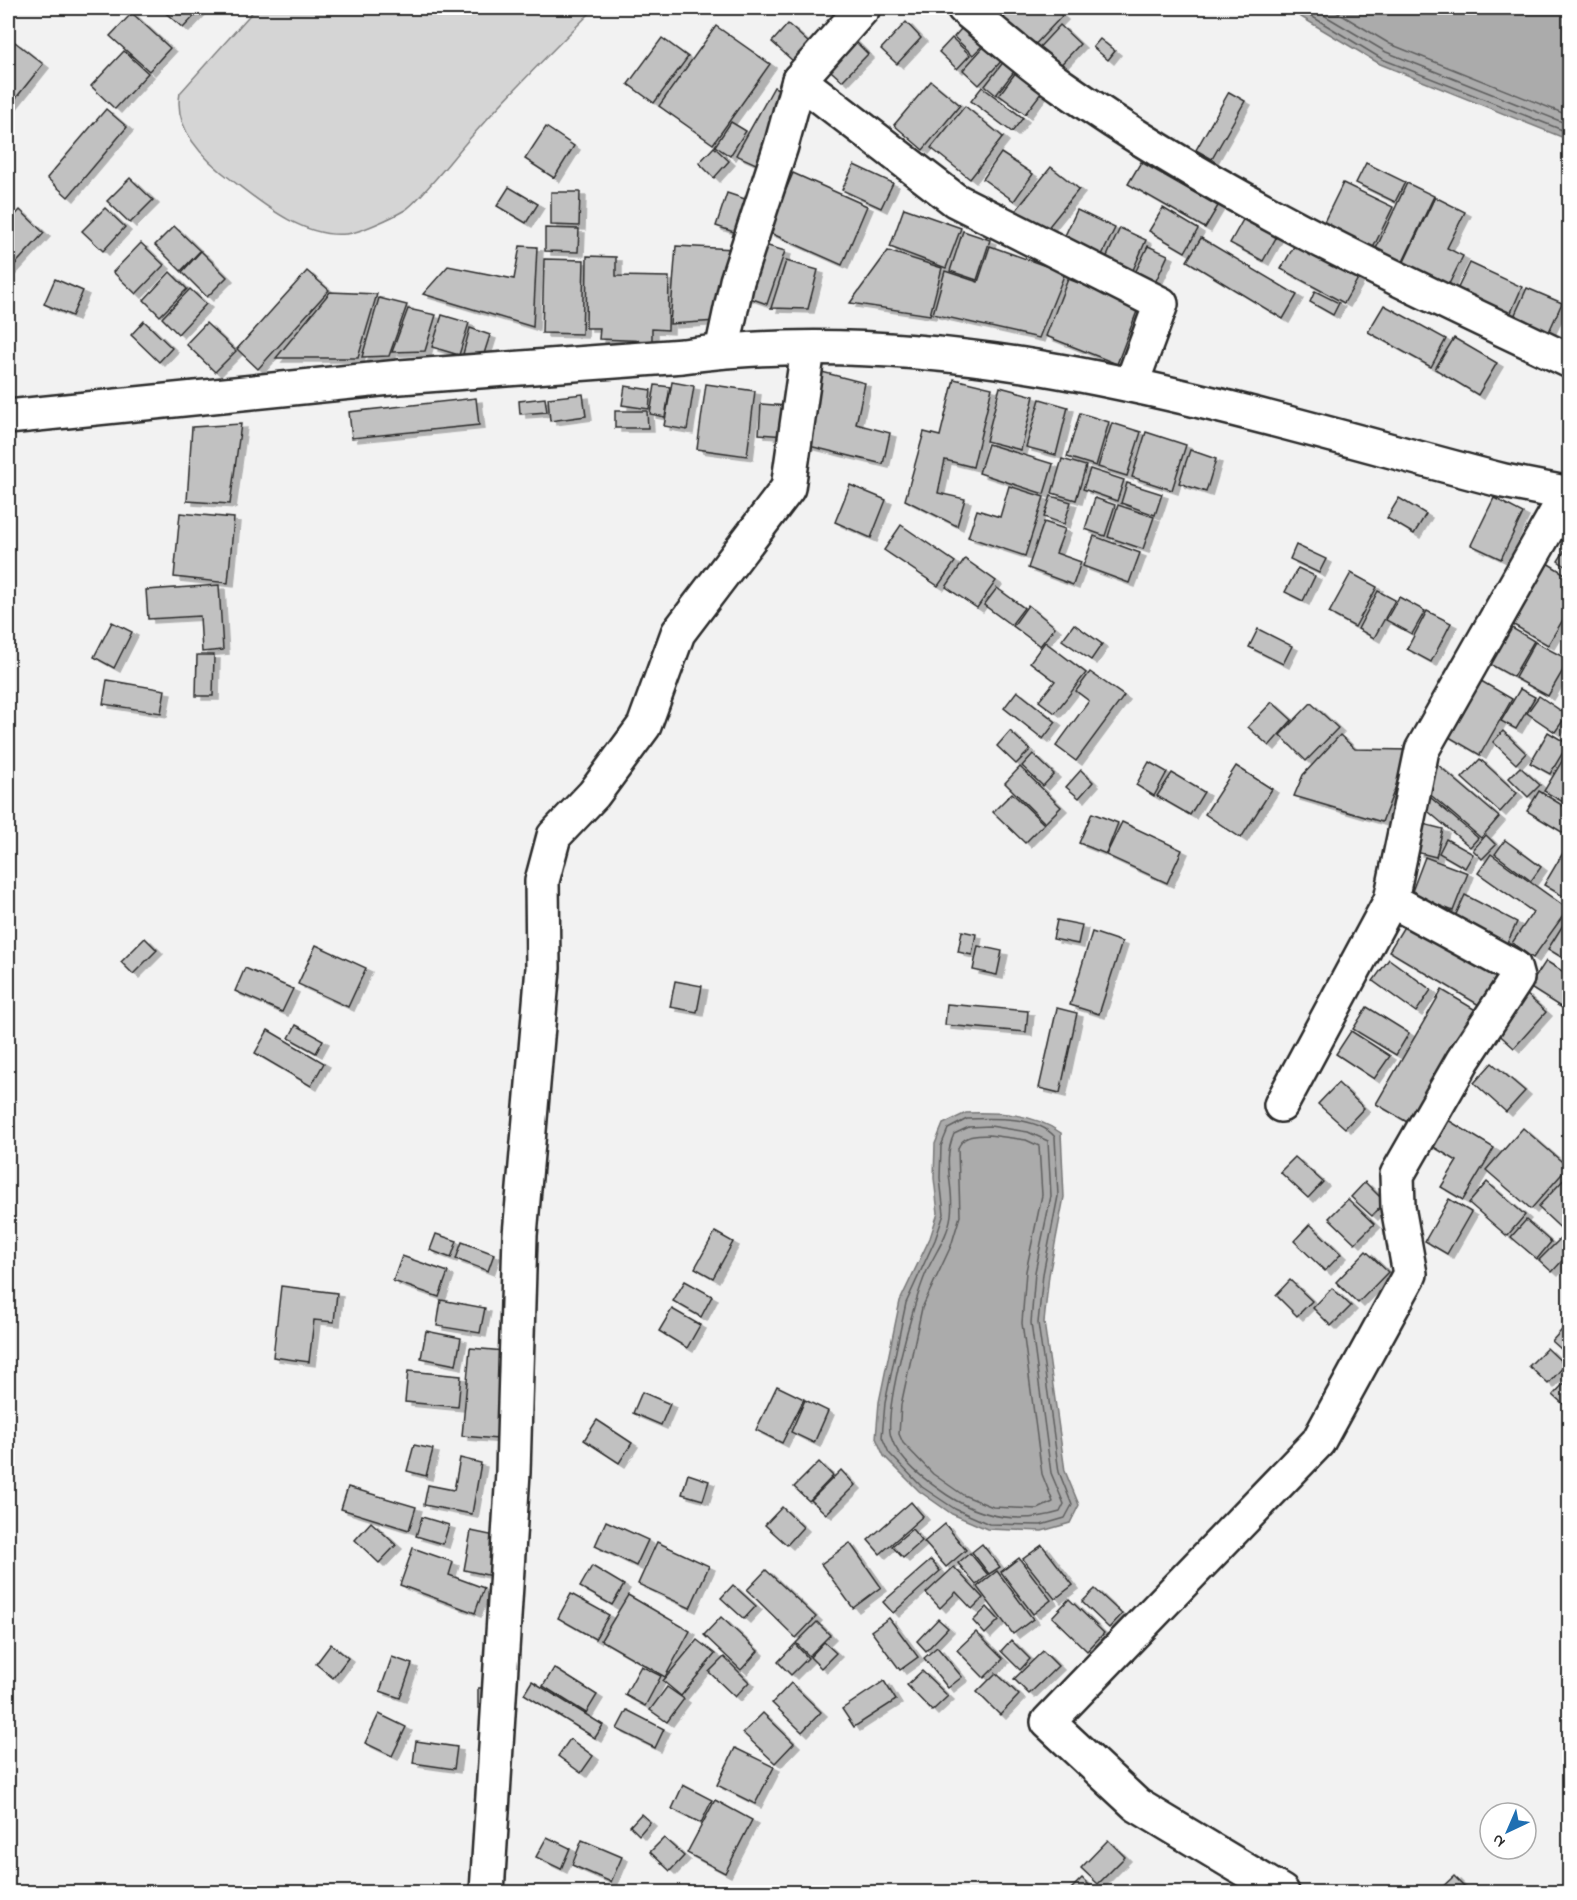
<svg xmlns="http://www.w3.org/2000/svg" width="1577" height="1900" font-family="'Indie Flower',sans-serif">
<style>
.green{fill:#d5d5d5;stroke:#808080;stroke-width:1.5}
.water{fill:#ababab;stroke:#787878;stroke-width:1.5}
.lines{fill:none;stroke-linecap:round;stroke-linejoin:round}
.shore{stroke:#5e5e5e;stroke-width:1.5}
.building{fill:#c1c1c1;stroke:#2b2b2b;stroke-width:1.5;filter:url(#shadow)}
.minor-casing{stroke:#2b2b2b;stroke-width:38}
.minor{stroke:#fff;stroke-width:33}
</style>
<defs>
<filter id="shadow"><feDropShadow dx="6" dy="4" stdDeviation="0" flood-color="#0004"/></filter>
</defs>
<rect width="100%" height="100%" fill="#f2f2f2"/>
<filter id="ink" filterUnits="userSpaceOnUse"><feTurbulence type="fractalNoise" baseFrequency=".0167" numOctaves="2"/><feDisplacementMap in="SourceGraphic" scale="12" xChannelSelector="R" yChannelSelector="G"/><feConvolveMatrix kernelMatrix="1 2 1 2 8 2 1 2 1" color-interpolation-filters="sRGB"/></filter>
<g filter="url(#ink)">
<path class="green" d="M256,8H595C553,50 511,91 472,136C457,152 420,201 405,210C393,217 359,233 346,234C304,238 264,205 233,181C206,161 173,129 180,93Z"/>
<g class="water">
<path d="M1286,8H1569V140L1380,64Z"/>
<path d="M966,1113C998,1112 1034,1113 1061,1133L1064,1197L1049,1275L1044,1322L1065,1471L1079,1505L1070,1523L1042,1531L987,1529L952,1514L919,1491L884,1456L876,1438L879,1402L900,1301L930,1238L938,1213L934,1178L935,1144L943,1124Z"/>
</g>
<g class="lines">
<g class="shore">
<path d="M1298,8L1382,59L1570,133"/>
<path d="M1312,8L1386,52L1570,125"/>
<path d="M1330,8L1390,44L1570,116"/>
<path d="M967,1119C993,1118 1037,1116 1055,1137L1058,1196L1043,1274L1038,1323L1059,1472L1072,1505L1065,1518L1041,1525L989,1524L955,1509L922,1487L889,1453L882,1437L885,1403L906,1303L935,1240L944,1214L940,1178L941,1146L948,1129Z"/>
<path d="M990,1126L1028,1132L1048,1141L1051,1196L1035,1272L1031,1323L1051,1473L1064,1504L1060,1512C1020,1524 982,1518 947,1495C928,1482 898,1461 891,1437C883,1412 914,1300 926,1273C934,1254 948,1237 951,1215C955,1187 941,1163 954,1134L969,1127Z"/>
<path d="M989,1135L1026,1140L1039,1146L1042,1195L1026,1271L1022,1323L1042,1474L1053,1502L1038,1509L993,1507L963,1495L933,1474L903,1443L899,1434L901,1405L922,1308L951,1246L960,1216L958,1148C964,1134 976,1136 989,1135Z"/>
</g>
</g>
<g class="building">
<path d="M160,8H202L183,28Z"/>
<path d="M1013,8H1053L1062,16L1028,52L998,23Z"/>
<path d="M132,13L170,48L149,71L110,36Z"/>
<path d="M906,22L921,38L897,64L881,49Z"/>
<path d="M967,22L987,41L973,55L954,37Z"/>
<path d="M788,24L810,44L794,62L772,42Z"/>
<path d="M1060,25L1080,44L1053,73L1033,54Z"/>
<path d="M716,26L770,64L713,144L659,106Z"/>
<path d="M849,35L868,54L842,81L822,63Z"/>
<path d="M662,38L688,57L654,103L628,84Z"/>
<path d="M952,38L970,55L957,69L939,52Z"/>
<path d="M1100,39L1115,51L1108,60L1093,47Z"/>
<path d="M989,41L1006,56L979,85L963,70Z"/>
<path d="M15,42L43,64L8,108V52Z"/>
<path d="M124,51L148,73L115,109L91,86Z"/>
<path d="M1008,56L1019,65L996,95L985,86Z"/>
<path d="M1022,64L1048,84L1025,114L999,95Z"/>
<path d="M931,81L960,105L923,150L894,125Z"/>
<path d="M774,87L792,95L769,170L736,155Z"/>
<path d="M982,87L1023,118L1012,132L971,101Z"/>
<path d="M1229,92L1245,101L1212,159L1196,150Z"/>
<path d="M965,106L1003,137L970,179L931,148Z"/>
<path d="M106,109L127,127L68,197L47,178Z"/>
<path d="M731,122L746,131L730,156L715,146Z"/>
<path d="M546,127L574,146L554,178L525,159Z"/>
<path d="M714,147L729,161L714,178L699,163Z"/>
<path d="M1001,153L1033,174L1014,201L983,179Z"/>
<path d="M1141,162L1218,206L1205,228L1128,184Z"/>
<path d="M1366,163L1405,182L1395,202L1356,183Z"/>
<path d="M854,165L893,183L881,208L842,190Z"/>
<path d="M1051,167L1079,189L1042,235L1014,213Z"/>
<path d="M793,173L867,206L842,265L768,232Z"/>
<path d="M130,178L153,200L130,223L107,201Z"/>
<path d="M1343,183L1393,207L1371,252L1321,228Z"/>
<path d="M1407,183L1434,196L1401,266L1374,253Z"/>
<path d="M509,187L538,204L526,223L497,206Z"/>
<path d="M551,192H580L579,226L551,225Z"/>
<path d="M727,193L754,202L743,235L716,226Z"/>
<path d="M1435,197L1465,212L1447,248L1463,256L1447,288L1402,266Z"/>
<path d="M105,208L125,227L103,251L82,231Z"/>
<path d="M904,208L961,228L946,268L890,247Z"/>
<path d="M1163,208L1198,229L1185,252L1149,231Z"/>
<path d="M20,210L44,233L8,272V223Z"/>
<path d="M1077,210L1115,228L1100,259L1062,242Z"/>
<path d="M1244,218L1277,236L1263,261L1230,243Z"/>
<path d="M174,226L200,251L181,271L155,245Z"/>
<path d="M545,228L579,229L578,252L545,251Z"/>
<path d="M1120,228L1146,240L1130,277L1103,265Z"/>
<path d="M963,231L990,240L977,280L950,271Z"/>
<path d="M1201,238L1297,295L1283,319L1187,261Z"/>
<path d="M1297,241L1360,275L1344,303L1281,269Z"/>
<path d="M141,243L164,265L136,294L113,272Z"/>
<path d="M758,243L785,251L767,304L741,295Z"/>
<path d="M520,246L537,247L533,327L423,294L448,266L514,279Z"/>
<path d="M676,246L735,249L717,321L670,324Z"/>
<path d="M990,246L1065,273L1039,338L933,314L945,271L978,282Z"/>
<path d="M1148,246L1168,255L1153,287L1133,277Z"/>
<path d="M201,251L227,277L207,297L182,272Z"/>
<path d="M888,251L942,268L930,315L850,303Z"/>
<path d="M587,256L616,257V276L669,277L668,330L652,329V341L599,339L600,328H586Z"/>
<path d="M544,259L584,260L582,334L542,333Z"/>
<path d="M786,261L818,270L808,309L771,308Z"/>
<path d="M1470,263L1522,287L1509,317L1456,292Z"/>
<path d="M307,271L329,290L258,369L237,349Z"/>
<path d="M170,272L187,289L160,316L144,300Z"/>
<path d="M55,279L83,291L72,316L44,304Z"/>
<path d="M1068,279L1139,306L1117,364L1046,336Z"/>
<path d="M1527,288L1562,303L1547,336L1512,321Z"/>
<path d="M190,289L206,304L178,334L162,318Z"/>
<path d="M1315,291L1339,303L1333,315L1310,302Z"/>
<path d="M330,292L377,294L358,358H276Z"/>
<path d="M379,298L407,305L389,356L362,357Z"/>
<path d="M1384,305L1446,339L1431,367L1368,332Z"/>
<path d="M408,309L436,315L425,351L392,352Z"/>
<path d="M442,315L469,323L459,355L432,347Z"/>
<path d="M144,321L172,348L159,362L131,335Z"/>
<path d="M206,323L236,351L215,372L186,344Z"/>
<path d="M470,328L490,335L482,360L463,354Z"/>
<path d="M1454,338L1497,363L1478,395L1435,369Z"/>
<path d="M818,371L865,383L856,424L890,433L883,464L801,444Z"/>
<path d="M954,379L992,388L973,467L945,460L938,493L965,499L957,526L905,500L924,432L940,436Z"/>
<path d="M672,382L694,386L687,430L664,426Z"/>
<path d="M706,384L755,391L747,456L697,449Z"/>
<path d="M655,385L670,387L665,417L650,414Z"/>
<path d="M625,386L651,390L649,409L622,405Z"/>
<path d="M1000,387L1034,396L1021,450L986,441Z"/>
<path d="M583,394L586,416L550,421L548,398Z"/>
<path d="M476,398L479,425L352,438L349,412Z"/>
<path d="M545,398L547,412L520,414L519,401Z"/>
<path d="M1040,399L1068,407L1056,455L1026,447Z"/>
<path d="M761,404L788,406L786,436L759,434Z"/>
<path d="M615,411H647L648,428H615Z"/>
<path d="M1080,413L1109,422L1096,466L1067,457Z"/>
<path d="M1112,423L1141,432L1127,476L1098,467Z"/>
<path d="M241,424L230,504L187,501L192,427Z"/>
<path d="M1146,432L1186,445L1172,490L1132,477Z"/>
<path d="M988,444L1053,464L1044,494L979,473Z"/>
<path d="M1190,450L1216,459L1206,492L1179,483Z"/>
<path d="M1062,459L1086,466L1076,500L1052,493Z"/>
<path d="M1090,469L1124,480L1117,501L1083,489Z"/>
<path d="M1127,483L1162,494L1155,515L1121,503Z"/>
<path d="M850,485L886,500L871,538L835,522Z"/>
<path d="M1009,486L1044,497L1025,556L968,537L977,510L1000,517Z"/>
<path d="M1051,496L1071,502L1064,524L1044,517Z"/>
<path d="M1095,498L1115,505L1105,536L1085,529Z"/>
<path d="M1399,498L1426,514L1414,534L1387,518Z"/>
<path d="M1494,498L1523,513L1501,559L1471,545Z"/>
<path d="M1118,505L1154,517L1143,549L1108,537Z"/>
<path d="M180,513L234,518L228,583L174,577Z"/>
<path d="M1044,522L1065,529L1056,553L1081,562L1073,585L1028,568Z"/>
<path d="M901,525L955,562L938,586L884,550Z"/>
<path d="M1094,536L1140,553L1129,583L1083,566Z"/>
<path d="M1570,542V569L1558,561Z"/>
<path d="M1296,545L1326,559L1319,573L1290,559Z"/>
<path d="M965,559L996,581L977,608L946,587Z"/>
<path d="M1542,560L1570,577V608L1548,645L1507,621Z"/>
<path d="M1298,568L1315,576L1303,601L1285,592Z"/>
<path d="M1351,573L1377,587L1355,627L1329,613Z"/>
<path d="M219,585L223,650L202,652L200,616L148,619L146,590Z"/>
<path d="M997,588L1024,608L1011,625L984,605Z"/>
<path d="M1378,591L1395,600L1374,638L1358,629Z"/>
<path d="M1399,597L1425,611L1412,634L1386,620Z"/>
<path d="M1028,605L1055,627L1040,646L1013,626Z"/>
<path d="M1427,611L1451,623L1431,662L1407,649Z"/>
<path d="M1500,621L1534,641L1513,677L1479,658Z"/>
<path d="M112,622L132,632L114,668L94,657Z"/>
<path d="M1074,624L1102,644L1091,660L1062,640Z"/>
<path d="M1258,629L1292,646L1283,664L1249,647Z"/>
<path d="M1045,642L1086,673L1055,713L1039,701L1055,681L1030,662Z"/>
<path d="M1535,642L1569,660L1548,696L1515,678Z"/>
<path d="M197,655H214L213,696H196Z"/>
<path d="M1090,672L1124,696L1076,761L1056,746L1089,701L1076,691Z"/>
<path d="M1476,678L1512,699L1480,755L1444,734Z"/>
<path d="M107,680L165,690L161,713L103,704Z"/>
<path d="M1520,689L1535,697L1516,729L1501,721Z"/>
<path d="M1017,691L1056,722L1043,739L1004,708Z"/>
<path d="M1539,696L1567,715L1555,732L1527,713Z"/>
<path d="M1272,702L1292,720L1269,746L1248,727Z"/>
<path d="M1311,703L1338,728L1306,761L1280,735Z"/>
<path d="M1010,731L1030,750L1016,764L997,746Z"/>
<path d="M1503,731L1526,753L1516,764L1493,742Z"/>
<path d="M1548,732L1568,744L1550,774L1530,763Z"/>
<path d="M1340,735L1355,749L1410,750L1382,822L1294,796L1303,775Z"/>
<path d="M1570,748V806L1544,791Z"/>
<path d="M1033,754L1054,774L1043,786L1022,766Z"/>
<path d="M1480,759L1517,793L1500,812L1462,778Z"/>
<path d="M1149,762L1167,772L1154,796L1136,785Z"/>
<path d="M1437,764L1499,817L1481,838L1419,785Z"/>
<path d="M1236,766L1272,789L1241,838L1205,814Z"/>
<path d="M1020,767L1061,807L1045,823L1005,783Z"/>
<path d="M1520,767L1540,785L1528,797L1509,778Z"/>
<path d="M1081,770L1093,782L1079,798L1066,787Z"/>
<path d="M1172,773L1204,792L1190,815L1157,796Z"/>
<path d="M1539,791L1570,810V837L1527,811Z"/>
<path d="M1424,792L1478,838L1470,847L1416,801Z"/>
<path d="M1012,793L1044,824L1025,843L993,812Z"/>
<path d="M1092,813L1118,823L1106,854L1079,843Z"/>
<path d="M1122,822L1182,850L1167,883L1106,855Z"/>
<path d="M1423,824L1443,829L1436,857L1416,852Z"/>
<path d="M1486,835L1496,845L1482,859L1473,850Z"/>
<path d="M1446,839L1473,854L1465,868L1439,853Z"/>
<path d="M1505,840L1541,867L1531,881L1495,854Z"/>
<path d="M1570,841V891L1566,898L1544,885Z"/>
<path d="M1491,854L1568,909L1533,958L1512,943L1533,912L1478,873Z"/>
<path d="M1425,857L1468,873L1453,911L1411,894Z"/>
<path d="M1465,895L1517,922L1504,950L1452,923Z"/>
<path d="M1057,920L1082,925L1078,944L1053,939Z"/>
<path d="M1408,920L1498,974L1479,1005L1389,951Z"/>
<path d="M1563,925L1570,928V955L1566,960L1548,949Z"/>
<path d="M962,931L976,934L972,955L958,952Z"/>
<path d="M1092,932L1122,942L1099,1014L1070,1005Z"/>
<path d="M145,938L157,950L133,974L121,962Z"/>
<path d="M316,945L366,968L348,1007L298,984Z"/>
<path d="M978,946L1002,951L997,975L973,970Z"/>
<path d="M1389,959L1431,990L1416,1012L1373,981Z"/>
<path d="M1546,961L1570,976V1013L1529,987Z"/>
<path d="M245,968L293,989L282,1012L235,991Z"/>
<path d="M675,981L702,986L697,1012L670,1007Z"/>
<path d="M1442,990L1479,1012L1414,1126L1376,1104Z"/>
<path d="M1525,993L1546,1012L1514,1048L1493,1029Z"/>
<path d="M947,1004L1028,1011L1026,1032L945,1025Z"/>
<path d="M1367,1007L1409,1033L1396,1055L1353,1029Z"/>
<path d="M1057,1008L1077,1013L1060,1093L1039,1088Z"/>
<path d="M296,1025L323,1040L316,1053L289,1038Z"/>
<path d="M268,1030L324,1063L311,1086L255,1053Z"/>
<path d="M1351,1031L1390,1056L1374,1079L1336,1054Z"/>
<path d="M1492,1063L1525,1091L1506,1112L1474,1083Z"/>
<path d="M1338,1083L1364,1108L1345,1128L1318,1104Z"/>
<path d="M1443,1117L1494,1148L1463,1200L1441,1187L1457,1161L1427,1143Z"/>
<path d="M1523,1128L1568,1167L1531,1209L1486,1170Z"/>
<path d="M1295,1157L1323,1182L1308,1198L1280,1172Z"/>
<path d="M1570,1173V1237L1538,1207Z"/>
<path d="M1365,1182L1385,1202L1372,1216L1351,1197Z"/>
<path d="M1487,1182L1525,1215L1507,1236L1469,1203Z"/>
<path d="M1348,1199L1374,1224L1355,1243L1329,1218Z"/>
<path d="M1449,1199L1471,1212L1447,1254L1425,1241Z"/>
<path d="M1526,1220L1551,1242L1537,1259L1511,1237Z"/>
<path d="M1310,1224L1341,1254L1325,1271L1294,1241Z"/>
<path d="M715,1232L733,1242L713,1278L695,1268Z"/>
<path d="M436,1234L457,1241L451,1258L430,1250Z"/>
<path d="M1562,1237L1570,1245V1252L1552,1272L1539,1260Z"/>
<path d="M462,1242L494,1254L488,1271L456,1259Z"/>
<path d="M1366,1251L1388,1272L1358,1303L1336,1282Z"/>
<path d="M402,1256L448,1272L439,1297L393,1281Z"/>
<path d="M1290,1280L1312,1301L1297,1316L1276,1295Z"/>
<path d="M685,1281L712,1296L701,1317L673,1301Z"/>
<path d="M281,1286L337,1293L334,1322L314,1320L309,1362L273,1357Z"/>
<path d="M1332,1288L1351,1306L1331,1326L1313,1308Z"/>
<path d="M441,1300L485,1308L480,1333L437,1326Z"/>
<path d="M672,1309L700,1325L687,1348L659,1331Z"/>
<path d="M1570,1321V1357L1552,1341Z"/>
<path d="M426,1331L461,1338L456,1365L421,1358Z"/>
<path d="M470,1348L505,1351L498,1439L462,1436Z"/>
<path d="M1547,1348L1565,1365L1548,1384L1529,1366Z"/>
<path d="M408,1371L461,1376L458,1407L405,1402Z"/>
<path d="M1570,1377V1410L1553,1395Z"/>
<path d="M777,1386L804,1399L782,1443L756,1430Z"/>
<path d="M642,1392L670,1404L661,1425L633,1413Z"/>
<path d="M805,1400L828,1411L814,1443L791,1432Z"/>
<path d="M597,1420L632,1443L619,1463L584,1440Z"/>
<path d="M414,1445L433,1449L426,1476L407,1471Z"/>
<path d="M460,1458L481,1463L472,1514L424,1505L428,1485L454,1490Z"/>
<path d="M819,1462L833,1476L809,1501L794,1487Z"/>
<path d="M841,1470L855,1485L826,1514L811,1500Z"/>
<path d="M688,1474L709,1481L703,1500L682,1494Z"/>
<path d="M348,1487L416,1507L409,1530L341,1509Z"/>
<path d="M911,1502L923,1516L880,1554L868,1540Z"/>
<path d="M782,1507L803,1527L787,1545L765,1525Z"/>
<path d="M422,1517L449,1525L443,1544L416,1536Z"/>
<path d="M606,1521L648,1540L636,1566L595,1546Z"/>
<path d="M371,1522L396,1545L379,1563L355,1540Z"/>
<path d="M945,1524L966,1550L946,1567L924,1542Z"/>
<path d="M912,1529L922,1541L903,1558L892,1546Z"/>
<path d="M471,1531L500,1537L492,1576L464,1570Z"/>
<path d="M657,1542L709,1566L690,1608L638,1584Z"/>
<path d="M850,1543L881,1587L853,1608L821,1564Z"/>
<path d="M982,1544L1000,1567L989,1574L972,1552Z"/>
<path d="M1042,1545L1073,1585L1055,1599L1023,1559Z"/>
<path d="M413,1548L453,1562L449,1575L484,1588L475,1613L400,1585Z"/>
<path d="M970,1553L988,1575L976,1585L958,1563Z"/>
<path d="M1019,1558L1051,1600L1033,1614L1001,1572Z"/>
<path d="M931,1560L940,1571L893,1613L883,1602Z"/>
<path d="M592,1566L624,1585L612,1605L580,1587Z"/>
<path d="M954,1567L983,1598L972,1609L956,1592L940,1608L926,1593Z"/>
<path d="M766,1570L816,1617L796,1638L747,1590Z"/>
<path d="M997,1571L1033,1619L1013,1634L977,1587Z"/>
<path d="M733,1585L756,1606L744,1619L721,1598Z"/>
<path d="M1095,1589L1122,1614L1109,1628L1082,1602Z"/>
<path d="M571,1594L609,1615L595,1639L558,1618Z"/>
<path d="M628,1595L690,1631L665,1677L601,1640Z"/>
<path d="M1069,1599L1104,1633L1087,1651L1052,1617Z"/>
<path d="M987,1607L999,1620L985,1634L973,1621Z"/>
<path d="M721,1617L758,1651L741,1670L704,1635Z"/>
<path d="M889,1618L918,1657L900,1670L871,1631Z"/>
<path d="M938,1619L948,1628L926,1651L917,1641Z"/>
<path d="M817,1622L830,1635L809,1656L796,1643Z"/>
<path d="M976,1632L1003,1659L984,1678L957,1650Z"/>
<path d="M697,1640L715,1654L681,1696L663,1681Z"/>
<path d="M1011,1640L1030,1659L1020,1670L1001,1651Z"/>
<path d="M824,1642L836,1653L821,1668L810,1657Z"/>
<path d="M331,1644L348,1658L333,1678L316,1664Z"/>
<path d="M795,1644L808,1658L791,1675L778,1662Z"/>
<path d="M937,1647L962,1677L948,1688L924,1658Z"/>
<path d="M1043,1651L1058,1666L1029,1694L1014,1679Z"/>
<path d="M392,1657L412,1664L400,1698L380,1691Z"/>
<path d="M724,1657L749,1682L735,1697L709,1672Z"/>
<path d="M641,1666L661,1676L645,1706L625,1695Z"/>
<path d="M554,1668L597,1695L586,1713L543,1686Z"/>
<path d="M922,1671L948,1696L932,1711L907,1685Z"/>
<path d="M996,1673L1019,1695L1000,1715L977,1692Z"/>
<path d="M532,1681L603,1725L595,1738L524,1694Z"/>
<path d="M884,1681L896,1700L854,1727L842,1709Z"/>
<path d="M791,1683L821,1712L802,1732L772,1703Z"/>
<path d="M667,1687L684,1699L667,1722L650,1710Z"/>
<rect x="478" y="1688" width="16" height="20"/>
<path d="M627,1710L664,1729L655,1748L617,1729Z"/>
<path d="M763,1713L794,1743L775,1763L743,1733Z"/>
<path d="M379,1714L406,1727L392,1756L365,1743Z"/>
<path d="M570,1739L593,1756L581,1773L558,1756Z"/>
<path d="M416,1741L457,1747L454,1769L413,1763Z"/>
<path d="M735,1748L774,1767L755,1804L717,1785Z"/>
<path d="M683,1785L712,1800L701,1823L672,1809Z"/>
<path d="M715,1800L752,1820L725,1873L687,1853Z"/>
<path d="M641,1814L650,1822L639,1835L630,1826Z"/>
<path d="M547,1837L570,1848L561,1869L536,1857Z"/>
<path d="M664,1838L684,1856L670,1871L650,1852Z"/>
<path d="M582,1840L622,1857L611,1882L572,1865Z"/>
<path d="M1108,1840L1125,1857L1098,1884L1081,1868Z"/>
<path d="M1454,1876L1470,1892H1437Z"/>
<path d="M1082,1878L1096,1892H1068Z"/>
</g>
<g class="lines">
<g class="minor-casing">
<g id="minor">
<path d="M964,8C996,34 1028,63 1063,87C1220,198 1396,279 1570,361"/>
<path d="M799,80L863,8"/>
<path d="M722,351L737,281L781,146L799,80L955,200L1161,304L1131,385"/>
<path d="M8,417L400,377L683,356C960,318 1239,412 1504,481L1570,494"/>
<path d="M1281,1105L1391,900L1422,750L1567,494"/>
<path d="M487,1892L513,1472L520,1235L543,968L542,881L554,836L594,794L644,726L678,633L788,488L808,349"/>
<path d="M1282,1892L1137,1805L1048,1722L1318,1442L1410,1274L1398,1207L1397,1175L1463,1060L1517,978L1514,967L1391,900"/>
</g>
</g>
<use href="#minor" class="minor"/>
</g>
</g>
<rect width="1577" height="1900" fill="none" stroke="#fff" stroke-width="30"/>
<rect x="15" y="15" width="1547" height="1870" fill="none" stroke="#2b2b2b" stroke-width="2" filter="url(#ink)"/>
<g transform="translate(1508 1831) rotate(224)"><circle r="28" fill="#ffffff" stroke="#aaaaaa" stroke-width="1.5"/>
<path d="M0-4.5L10 22L0 15L-10 22Z" fill="#1f6fb2"/>
<text y="-9" font-size="16" font-weight="bold" text-anchor="middle" fill="#2b2b2b">N</text>
</g>
</svg>
